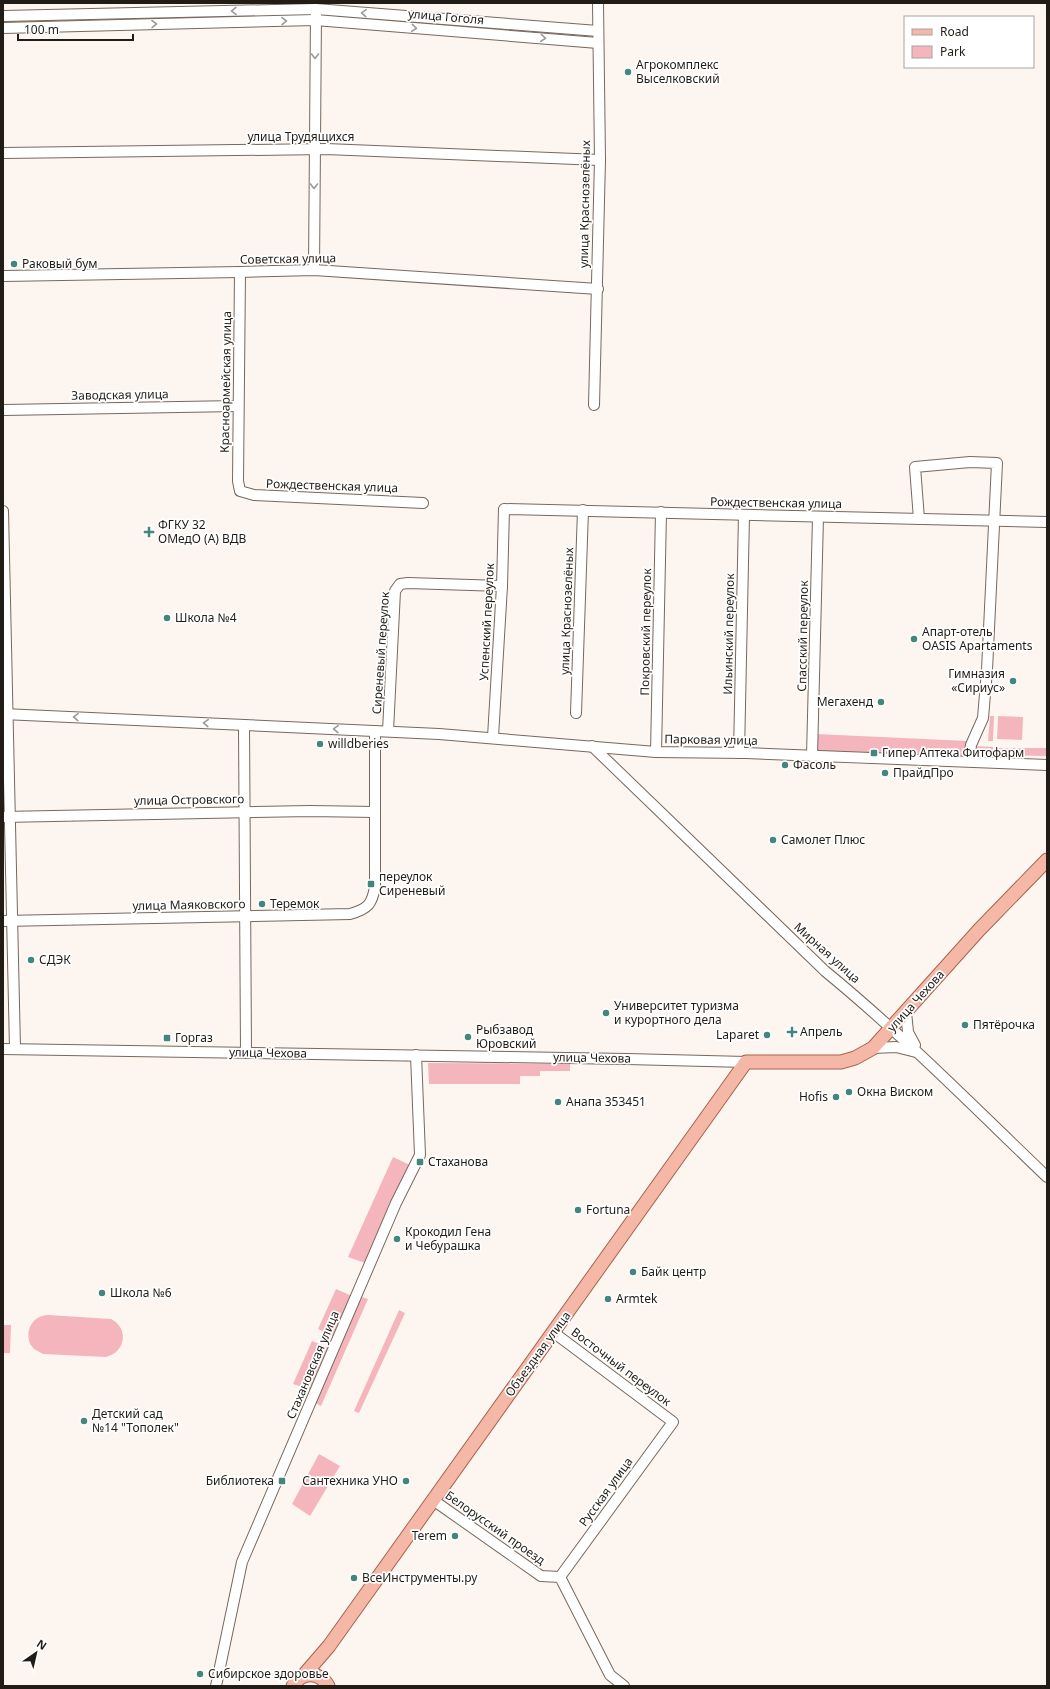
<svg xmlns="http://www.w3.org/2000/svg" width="1050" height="1689" font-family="'Noto Sans',sans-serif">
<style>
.green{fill:#f4b6bc}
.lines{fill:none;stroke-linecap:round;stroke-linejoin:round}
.minor-casing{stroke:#78685b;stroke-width:12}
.major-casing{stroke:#a7634e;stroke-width:15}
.minor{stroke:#fff;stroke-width:10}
.major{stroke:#f5b8a7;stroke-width:13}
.oneway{stroke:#9c9997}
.poi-dot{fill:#43877c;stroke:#fff;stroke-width:1.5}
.labels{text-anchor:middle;stroke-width:3.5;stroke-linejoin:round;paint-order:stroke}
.street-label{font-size:12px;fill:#221c17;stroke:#fff}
.poi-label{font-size:12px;fill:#221c17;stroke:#fff;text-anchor:start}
</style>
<rect width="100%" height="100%" fill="#fdf6f0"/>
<g class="green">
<path d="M300,12V19L5,25L4,18Z"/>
<path d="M329,12L587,33L586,40L329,19Z"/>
<path d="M990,716H994L993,741H988Z"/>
<path d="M998,716L1023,717L1022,740L997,739Z"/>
<path d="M816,734L968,741L967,758L815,751Z"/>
<path d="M973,746L993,747V756L977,755Z"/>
<path d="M996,748H1047V756L996,755Z"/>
<path d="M428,1063L570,1064V1071H540V1076H520V1084H429Z"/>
<path d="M393,1157L410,1165L365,1263L348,1257Z"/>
<path d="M336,1289L352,1296L334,1337L318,1329Z"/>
<path d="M359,1296L368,1299L321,1406L313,1402Z"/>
<path d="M399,1310L405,1313L359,1413L354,1411Z"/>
<path d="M48,1315L111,1319C129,1328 126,1352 106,1357L43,1354L34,1349L30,1344C25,1330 32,1316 48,1315Z"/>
<path d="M3,1325H11L10,1353H3Z"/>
<path d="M312,1341L329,1348L311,1390L293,1384Z"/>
<path d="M319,1454L340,1466L310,1516L292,1504Z"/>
</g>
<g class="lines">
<g class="minor-casing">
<g id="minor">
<path d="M3,16L316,9L598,31"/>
<path d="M3,28L315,20L598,43"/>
<path d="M3,153L326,149L600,160"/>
<path d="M314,270L316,13"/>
<path d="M240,272L238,481L240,491L254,495L423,503"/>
<path d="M3,276L240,272L314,270L598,289"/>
<path d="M594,405L600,160L598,3"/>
<path d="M3,410L238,406"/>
<path d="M3,511L15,1049"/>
<path d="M919,519L915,467L970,462L997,463L987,670L983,718L971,745L969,761"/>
<path d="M576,713L583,510"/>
<path d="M3,714L439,734L656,752L746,753L1047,765"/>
<path d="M244,725L246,1053"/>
<path d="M388,731L395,591L400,584L408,583L502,586"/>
<path d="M493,737L502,586L504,509L1047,522"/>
<path d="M592,746L825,971C903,1035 974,1107 1047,1177"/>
<path d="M656,752L661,512"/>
<path d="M739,753L744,515"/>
<path d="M812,756L818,517"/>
<path d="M3,817L310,811L375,812"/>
<path d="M3,921L350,914C368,909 372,904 375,887V731"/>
<path d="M906,1012L908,1032L915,1045"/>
<path d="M873,1048L896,1047L916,1052"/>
<path d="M3,1049L627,1059L746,1062"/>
<path d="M553,1332L673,1422L560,1577"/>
<path d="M433,1500L541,1576L560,1577L610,1675L624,1686"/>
<path d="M216,1686L242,1562L396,1203L420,1155L416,1055"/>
</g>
</g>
<g class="major-casing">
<g id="major">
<path d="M304,1675L329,1646L746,1062H841L855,1058L873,1048L979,930L1047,860"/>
<path d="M293,1686C301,1671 320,1671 328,1686"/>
</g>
</g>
<use href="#minor" class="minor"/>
<use href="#major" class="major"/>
</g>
<defs><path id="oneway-chevron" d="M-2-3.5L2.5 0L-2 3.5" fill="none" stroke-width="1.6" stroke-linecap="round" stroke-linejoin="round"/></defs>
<g class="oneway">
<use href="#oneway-chevron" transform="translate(234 11) rotate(179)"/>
<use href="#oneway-chevron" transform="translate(364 13) rotate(-176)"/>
<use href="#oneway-chevron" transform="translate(284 21) rotate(-1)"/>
<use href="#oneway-chevron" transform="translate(154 24) rotate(-1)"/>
<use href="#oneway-chevron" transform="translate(414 28) rotate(5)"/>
<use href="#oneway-chevron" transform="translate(543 38) rotate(5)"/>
<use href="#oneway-chevron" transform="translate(315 56) rotate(90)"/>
<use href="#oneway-chevron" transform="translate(314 186) rotate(90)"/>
<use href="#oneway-chevron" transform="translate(76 717) rotate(-177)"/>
<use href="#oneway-chevron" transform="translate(206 723) rotate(-177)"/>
<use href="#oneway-chevron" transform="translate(336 729) rotate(-178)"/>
</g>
<g class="poi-dot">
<circle cx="628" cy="72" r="4"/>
<circle cx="14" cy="264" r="4"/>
<path d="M147 526h4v4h4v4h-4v4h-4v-4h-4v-4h4z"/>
<circle cx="167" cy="618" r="4"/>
<circle cx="914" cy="639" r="4"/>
<circle cx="1013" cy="681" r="4"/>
<circle cx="881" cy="702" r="4"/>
<circle cx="320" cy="744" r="4"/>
<rect x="870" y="749" width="8" height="8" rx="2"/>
<circle cx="785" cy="765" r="4"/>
<circle cx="885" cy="773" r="4"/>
<circle cx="773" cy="840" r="4"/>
<rect x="367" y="880" width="8" height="8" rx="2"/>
<circle cx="262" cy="904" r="4"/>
<circle cx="31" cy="960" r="4"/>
<circle cx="606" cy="1013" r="4"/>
<circle cx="965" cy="1025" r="4"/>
<path d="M790 1026h4v4h4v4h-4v4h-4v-4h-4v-4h4z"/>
<circle cx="767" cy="1035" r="4"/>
<circle cx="468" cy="1037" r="4"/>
<rect x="163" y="1034" width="8" height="8" rx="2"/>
<circle cx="849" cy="1092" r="4"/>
<circle cx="836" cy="1097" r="4"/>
<circle cx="558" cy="1102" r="4"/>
<rect x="416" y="1158" width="8" height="8" rx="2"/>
<circle cx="578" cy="1210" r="4"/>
<circle cx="397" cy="1239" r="4"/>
<circle cx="633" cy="1272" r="4"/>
<circle cx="102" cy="1293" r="4"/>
<circle cx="608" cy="1299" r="4"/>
<circle cx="84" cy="1421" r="4"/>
<rect x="278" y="1477" width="8" height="8" rx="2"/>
<circle cx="406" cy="1481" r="4"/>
<circle cx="455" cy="1536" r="4"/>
<circle cx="354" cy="1578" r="4"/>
<circle cx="200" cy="1674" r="4"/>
</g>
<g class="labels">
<g class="street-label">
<text transform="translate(446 17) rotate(5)" y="4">улица Гоголя</text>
<text x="301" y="141">улица Трудящихся</text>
<text transform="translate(585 204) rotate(-89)" y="4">улица Краснозелёных</text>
<text transform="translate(288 259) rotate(-1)" y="4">Советская улица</text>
<text transform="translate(226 382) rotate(-89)" y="4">Красноармейская улица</text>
<text transform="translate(120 395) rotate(-1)" y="4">Заводская улица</text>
<text transform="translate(332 486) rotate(2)" y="4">Рождественская улица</text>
<text transform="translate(776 503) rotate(1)" y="4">Рождественская улица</text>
<text transform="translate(567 611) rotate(-88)" y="4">улица Краснозелёных</text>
<text transform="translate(487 622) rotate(-87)" y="4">Успенский переулок</text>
<text transform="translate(646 632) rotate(-89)" y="4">Покровский переулок</text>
<text transform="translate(729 634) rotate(-89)" y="4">Ильинский переулок</text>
<text transform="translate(803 636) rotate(-89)" y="4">Спасский переулок</text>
<text transform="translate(381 653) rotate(-86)" y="4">Сиреневый переулок</text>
<text transform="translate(711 740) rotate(1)" y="4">Парковая улица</text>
<text transform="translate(189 800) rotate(-1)" y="4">улица Островского</text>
<text transform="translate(189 905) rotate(-1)" y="4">улица Маяковского</text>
<text transform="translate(827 953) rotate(42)" y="4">Мирная улица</text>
<text transform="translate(916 1001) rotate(-48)" y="4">улица Чехова</text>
<text transform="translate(268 1053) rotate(1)" y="4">улица Чехова</text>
<text transform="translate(592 1058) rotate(1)" y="4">улица Чехова</text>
<text transform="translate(538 1354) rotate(-54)" y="4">Объездная улица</text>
<text transform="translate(313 1365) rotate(-67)" y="4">Стахановская улица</text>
<text transform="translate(621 1367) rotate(37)" y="4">Восточный переулок</text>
<text transform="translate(606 1492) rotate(-54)" y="4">Русская улица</text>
<text transform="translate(495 1528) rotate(35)" y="4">Белорусский проезд</text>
</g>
<g class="poi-label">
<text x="636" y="69">Агрокомплекс<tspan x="636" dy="14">Выселковский</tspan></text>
<text x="22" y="268">Раковый бум</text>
<text x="158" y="529">ФГКУ 32<tspan x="158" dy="14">ОМедО (А) ВДВ</tspan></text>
<text x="175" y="622">Школа №4</text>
<text x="922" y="636">Апарт-отель<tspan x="922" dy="14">OASIS Apartaments</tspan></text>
<text x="1005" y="678" text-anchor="end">Гимназия<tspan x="1005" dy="14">«Сириус»</tspan></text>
<text x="873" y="706" text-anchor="end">Мегахенд</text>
<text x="328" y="748">willdberies</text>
<text x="882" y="757">Гипер Аптека Фитофарм</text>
<text x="793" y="769">Фасоль</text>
<text x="893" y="777">ПрайдПро</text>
<text x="781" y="844">Самолет Плюс</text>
<text x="379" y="881">переулок<tspan x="379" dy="14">Сиреневый</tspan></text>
<text x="270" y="908">Теремок</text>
<text x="39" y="964">СДЭК</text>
<text x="614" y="1010">Университет туризма<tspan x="614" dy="14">и курортного дела</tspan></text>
<text x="973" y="1029">Пятёрочка</text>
<text x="476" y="1034">Рыбзавод<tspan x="476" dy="14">Юровский</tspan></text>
<text x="800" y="1036">Апрель</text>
<text x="759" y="1039" text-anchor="end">Laparet</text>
<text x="175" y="1042">Горгаз</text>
<text x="857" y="1096">Окна Виском</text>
<text x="828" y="1101" text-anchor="end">Hofis</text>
<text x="566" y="1106">Анапа 353451</text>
<text x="428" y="1166">Стаханова</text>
<text x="586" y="1214">Fortuna</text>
<text x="405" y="1236">Крокодил Гена<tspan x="405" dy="14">и Чебурашка</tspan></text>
<text x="641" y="1276">Байк центр</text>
<text x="110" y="1297">Школа №6</text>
<text x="616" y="1303">Armtek</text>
<text x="92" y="1418">Детский сад<tspan x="92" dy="14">№14 "Тополек"</tspan></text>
<text x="274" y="1485" text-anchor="end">Библиотека</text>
<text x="398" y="1485" text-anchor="end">Сантехника УНО</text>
<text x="447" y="1540" text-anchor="end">Terem</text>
<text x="362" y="1582">ВсеИнструменты.ру</text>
<text x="208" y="1678">Сибирское здоровье</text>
</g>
</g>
<rect width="1050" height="1689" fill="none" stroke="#221c17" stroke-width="8"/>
<rect x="904" y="16" width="130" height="52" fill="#ffffff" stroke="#a7a4a2"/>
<rect x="912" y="29" width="20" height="6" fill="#f5b8a7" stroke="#a7a4a2"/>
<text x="940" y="36" font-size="12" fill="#221c17">Road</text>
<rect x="912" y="46" width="20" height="12" fill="#f4b6bc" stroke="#a7a4a2"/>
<text x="940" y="56" font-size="12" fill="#221c17">Park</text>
<g transform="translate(36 1653) rotate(34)" stroke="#ffffff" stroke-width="3" paint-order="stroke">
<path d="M0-3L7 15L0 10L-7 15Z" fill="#221c17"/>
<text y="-6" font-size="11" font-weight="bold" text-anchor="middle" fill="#221c17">N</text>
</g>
<path d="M18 34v6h115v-6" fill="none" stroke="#221c17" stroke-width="2"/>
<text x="24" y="34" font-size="12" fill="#221c17" stroke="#ffffff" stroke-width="3" paint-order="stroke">100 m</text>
</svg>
